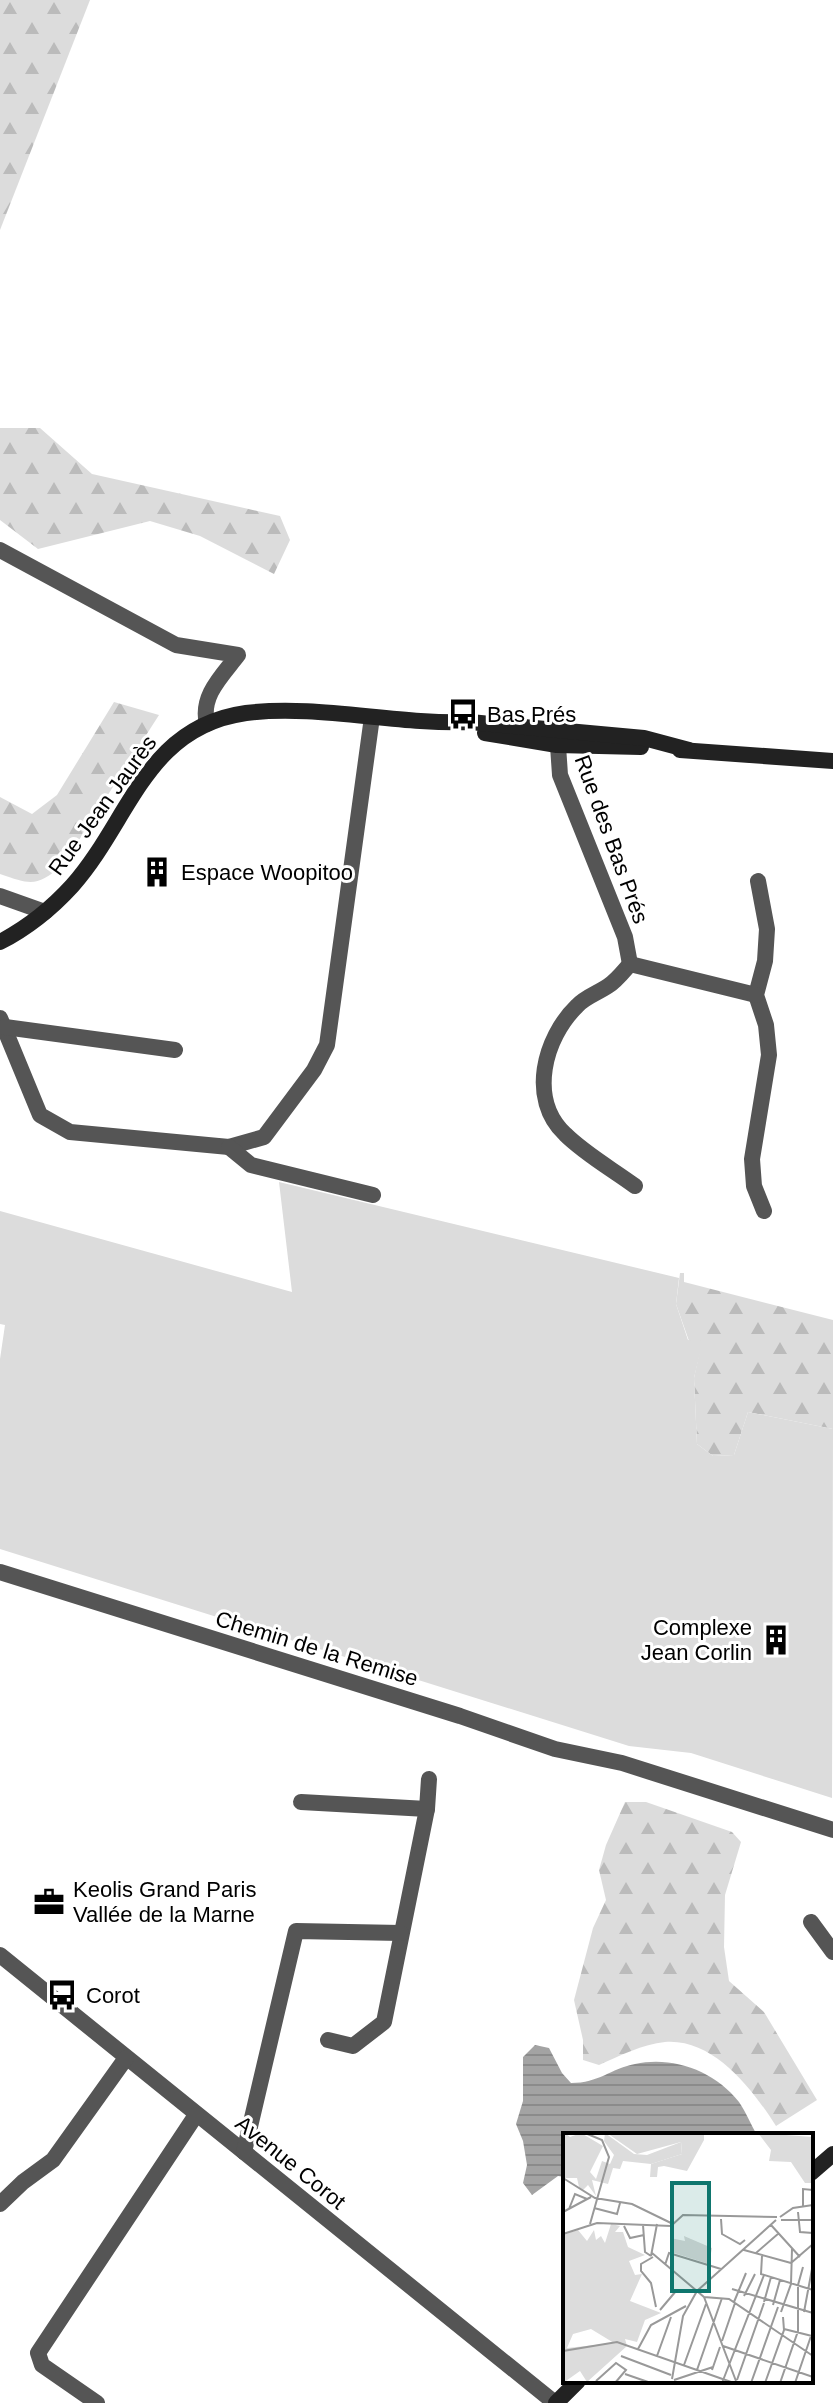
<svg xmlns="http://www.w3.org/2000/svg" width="833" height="2403" font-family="Helvetica,sans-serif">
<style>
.forest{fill:url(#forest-firs)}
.garden{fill:#dcdcdc}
.water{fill:url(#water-rules)}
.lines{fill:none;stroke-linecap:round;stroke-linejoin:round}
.street{stroke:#555;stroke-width:16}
.secondary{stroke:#222;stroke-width:16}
.labels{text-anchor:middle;stroke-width:6;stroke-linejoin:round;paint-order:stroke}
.poi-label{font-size:22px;fill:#000;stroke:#fff;text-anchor:start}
.street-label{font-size:22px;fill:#000;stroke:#fff}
.inset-road{fill:none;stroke:#999;stroke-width:2}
.view{fill:#0f766e;fill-opacity:0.15;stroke:#0f766e;stroke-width:4}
.inset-edge{fill:none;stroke:#000;stroke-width:4}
</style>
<defs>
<pattern id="forest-firs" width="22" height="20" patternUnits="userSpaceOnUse" patternTransform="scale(2)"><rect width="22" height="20" fill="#dcdcdc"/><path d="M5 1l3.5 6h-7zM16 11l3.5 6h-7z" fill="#bbb"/></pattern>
<pattern id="water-rules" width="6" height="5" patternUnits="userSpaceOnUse" patternTransform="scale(2)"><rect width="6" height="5" fill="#a3a3a3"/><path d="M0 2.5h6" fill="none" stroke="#8b8b8b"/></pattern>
</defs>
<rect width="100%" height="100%" fill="#fff"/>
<g class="forest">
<path d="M0,0H90L0,230Z"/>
<path d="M0,428H40L92,474L280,516L290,540L274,574L200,536L150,521L38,549L0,520Z"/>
<path d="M114,702L159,715L63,865C36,887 32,885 0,874V797L32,814L57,795Z"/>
<path d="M680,1273H684V1282L833,1320V1429L748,1412L734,1455L713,1456L697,1444L694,1378L702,1341H689L676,1304Z"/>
<path d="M625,1802H646L732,1832L741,1842L725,1895L724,1947L729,1981L764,2012L817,2100L776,2126C753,2090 714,2038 665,2042C643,2044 619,2056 599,2065L583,2060V2040L574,2000L593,1928L606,1900L599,1870L606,1845Z"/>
</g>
<path class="garden" d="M279,1182L679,1278L676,1304L688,1340L703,1341L694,1378L697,1444L713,1456L734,1455L748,1412L833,1429L832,1798L691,1753L629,1746L0,1549V1359L5,1325L0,1324V1211L292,1292Z"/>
<path class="water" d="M535,2045L549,2048L562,2073L571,2083C599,2083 610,2069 635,2064C674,2056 714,2071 739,2102C746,2112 751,2125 757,2135H565V2177L558,2176L532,2195L523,2183L527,2165L523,2141L516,2124L523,2101V2057Z"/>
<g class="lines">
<g class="street">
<path d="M0,550L176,645L238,655C222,676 200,696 207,724"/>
<path d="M557,731L560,775L625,937L630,964"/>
<path d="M758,881L767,929L765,961L756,995L766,1025L769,1055L752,1159L754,1186L764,1211"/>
<path d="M0,896L45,912"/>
<path d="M630,964C623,972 616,981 608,986C598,993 585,997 577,1006C544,1038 528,1099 565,1134C585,1154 612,1169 635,1186"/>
<path d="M630,964L756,995"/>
<path d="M0,1018L40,1115L70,1132L229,1147L264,1137L314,1070L327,1045L372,717"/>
<path d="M5,1027L175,1050"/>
<path d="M229,1147L251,1165L373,1195"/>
<path d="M0,1572L460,1716L555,1749L622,1763L833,1830"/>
<path d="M301,1802L427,1809"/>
<path d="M811,1922L833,1952"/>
<path d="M0,1955L555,2403"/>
<path d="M328,2040L353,2046L384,2022L427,1809L429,1779"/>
<path d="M244,2152L296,1931L401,1933"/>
<path d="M0,2204L23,2182L53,2160L126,2058"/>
<path d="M97,2403L42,2365L38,2353L196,2115"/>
</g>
<g class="secondary">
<path d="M485,733L557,745L641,747"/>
<path d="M680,750L833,761"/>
<path d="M0,942C27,928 51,909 72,886C130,821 145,727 246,713C317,704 397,725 470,722L644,738L689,750"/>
<path d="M811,2173L833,2154"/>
<path d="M556,2403L578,2381"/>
</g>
</g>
<defs>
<g id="bus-bare" transform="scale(2.4)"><path d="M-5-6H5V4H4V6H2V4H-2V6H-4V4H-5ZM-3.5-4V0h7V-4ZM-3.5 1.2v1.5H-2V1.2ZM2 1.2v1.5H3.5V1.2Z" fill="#000" stroke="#fff" stroke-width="2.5" paint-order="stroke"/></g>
<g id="building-bare" transform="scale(2.4)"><path d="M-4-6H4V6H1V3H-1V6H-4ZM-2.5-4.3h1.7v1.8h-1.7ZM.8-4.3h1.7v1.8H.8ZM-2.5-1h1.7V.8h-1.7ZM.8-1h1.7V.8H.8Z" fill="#000" stroke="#fff" stroke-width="2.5" paint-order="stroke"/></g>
<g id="office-bare" transform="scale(2.4)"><path d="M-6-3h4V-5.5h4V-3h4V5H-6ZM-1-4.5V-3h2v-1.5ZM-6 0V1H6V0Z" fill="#000" stroke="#fff" stroke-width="2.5" paint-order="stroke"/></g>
</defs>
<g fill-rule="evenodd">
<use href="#bus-bare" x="463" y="714"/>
<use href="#building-bare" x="157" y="872"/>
<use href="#building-bare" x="776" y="1640"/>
<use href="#office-bare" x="49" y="1902"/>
<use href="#bus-bare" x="62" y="1995"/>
</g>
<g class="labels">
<g class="poi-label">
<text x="487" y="722">Bas Prés</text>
<text x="181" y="880">Espace Woopitoo</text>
<text x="752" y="1635" text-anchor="end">Complexe<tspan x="752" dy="25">Jean Corlin</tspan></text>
<text x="73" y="1897">Keolis Grand Paris<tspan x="73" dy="25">Vallée de la Marne</tspan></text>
<text x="86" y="2003">Corot</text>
</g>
<g class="street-label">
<text transform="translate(102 805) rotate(-54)" y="8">Rue Jean Jaurès</text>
<text transform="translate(612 839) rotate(70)" y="8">Rue des Bas Prés</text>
<text transform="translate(317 1648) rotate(17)" y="8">Chemin de la Remise</text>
<text transform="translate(291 2162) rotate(39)" y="8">Avenue Corot</text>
</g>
</g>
<g transform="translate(563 2133)">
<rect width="250" height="250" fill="#fff"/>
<path d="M2,0L7,4L18,0L40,13L27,39L33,46L39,28L47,31L51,22L41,8L42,0L71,21L84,22L118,9L119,21L88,31L60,28L57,36L50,35L45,51L29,47L33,63L25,52L20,57L16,54L14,45H0Z" fill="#dcdcdc"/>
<path d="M44,0H141V7L124,38L101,33L95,34L94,44H87L88,31L119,21L118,9L74,21ZM195,0L250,4V50H242L228,29L206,28L208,17ZM48,91L57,93L52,99H60L65,114L82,122L66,128L72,142L79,141L67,168L98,180L82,187L74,209L62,206L64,213L24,249L17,238L0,250V102L15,97L24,108L31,97L33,107L38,103L42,110ZM28,196L51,210L4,215L10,201Z" fill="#dcdcdc" fill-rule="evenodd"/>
<path d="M121,103L149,115L146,131L108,119L107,105L122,108Z" fill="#dcdcdc"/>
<path class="inset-road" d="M22,0L39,7L46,24L27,91M0,45L32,65L69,71L110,91M240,73V56L250,57M31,75L54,81L57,70M6,76L12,61L24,66M0,79L28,64M235,79L237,99L250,100M217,84L230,75L250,72M158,86L159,101L177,111L182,107M218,87H250M80,92L82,119L88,123M208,92L237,124M61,93L67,105L81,102M0,101L34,90L108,93L120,82L214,84M181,117L228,130M89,120L141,164L166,166L250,223M193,120L216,100M88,123L94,91M199,123L198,141L250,157M90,124L78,131V138L88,150L93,174M228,130L250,111M102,132L106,120L158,136M169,156L250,180M181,163L192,141M141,164L173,248M171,169L183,140M201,169L208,144M210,172L217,147M97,177L113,158M218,179L228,151L229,116M241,179L249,136M221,196L249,203M159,208L172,170M160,213L250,244M75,216L88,192L123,173M0,218L54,209L171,250M58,223L108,242M94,223L108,184M121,232L143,171M134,237L159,165M149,237L157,214M62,241L88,250M109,246L120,183L134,158L213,87M111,247L150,234M174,247L201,170M33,248L53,230L63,237L52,250M159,250L201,142M188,250L215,174M202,250L221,197L220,184M217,250L235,198V152L240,134M232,250L248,203"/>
<path class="view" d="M109,50H146V158H109Z"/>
<rect width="250" height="250" class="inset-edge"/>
</g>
</svg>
